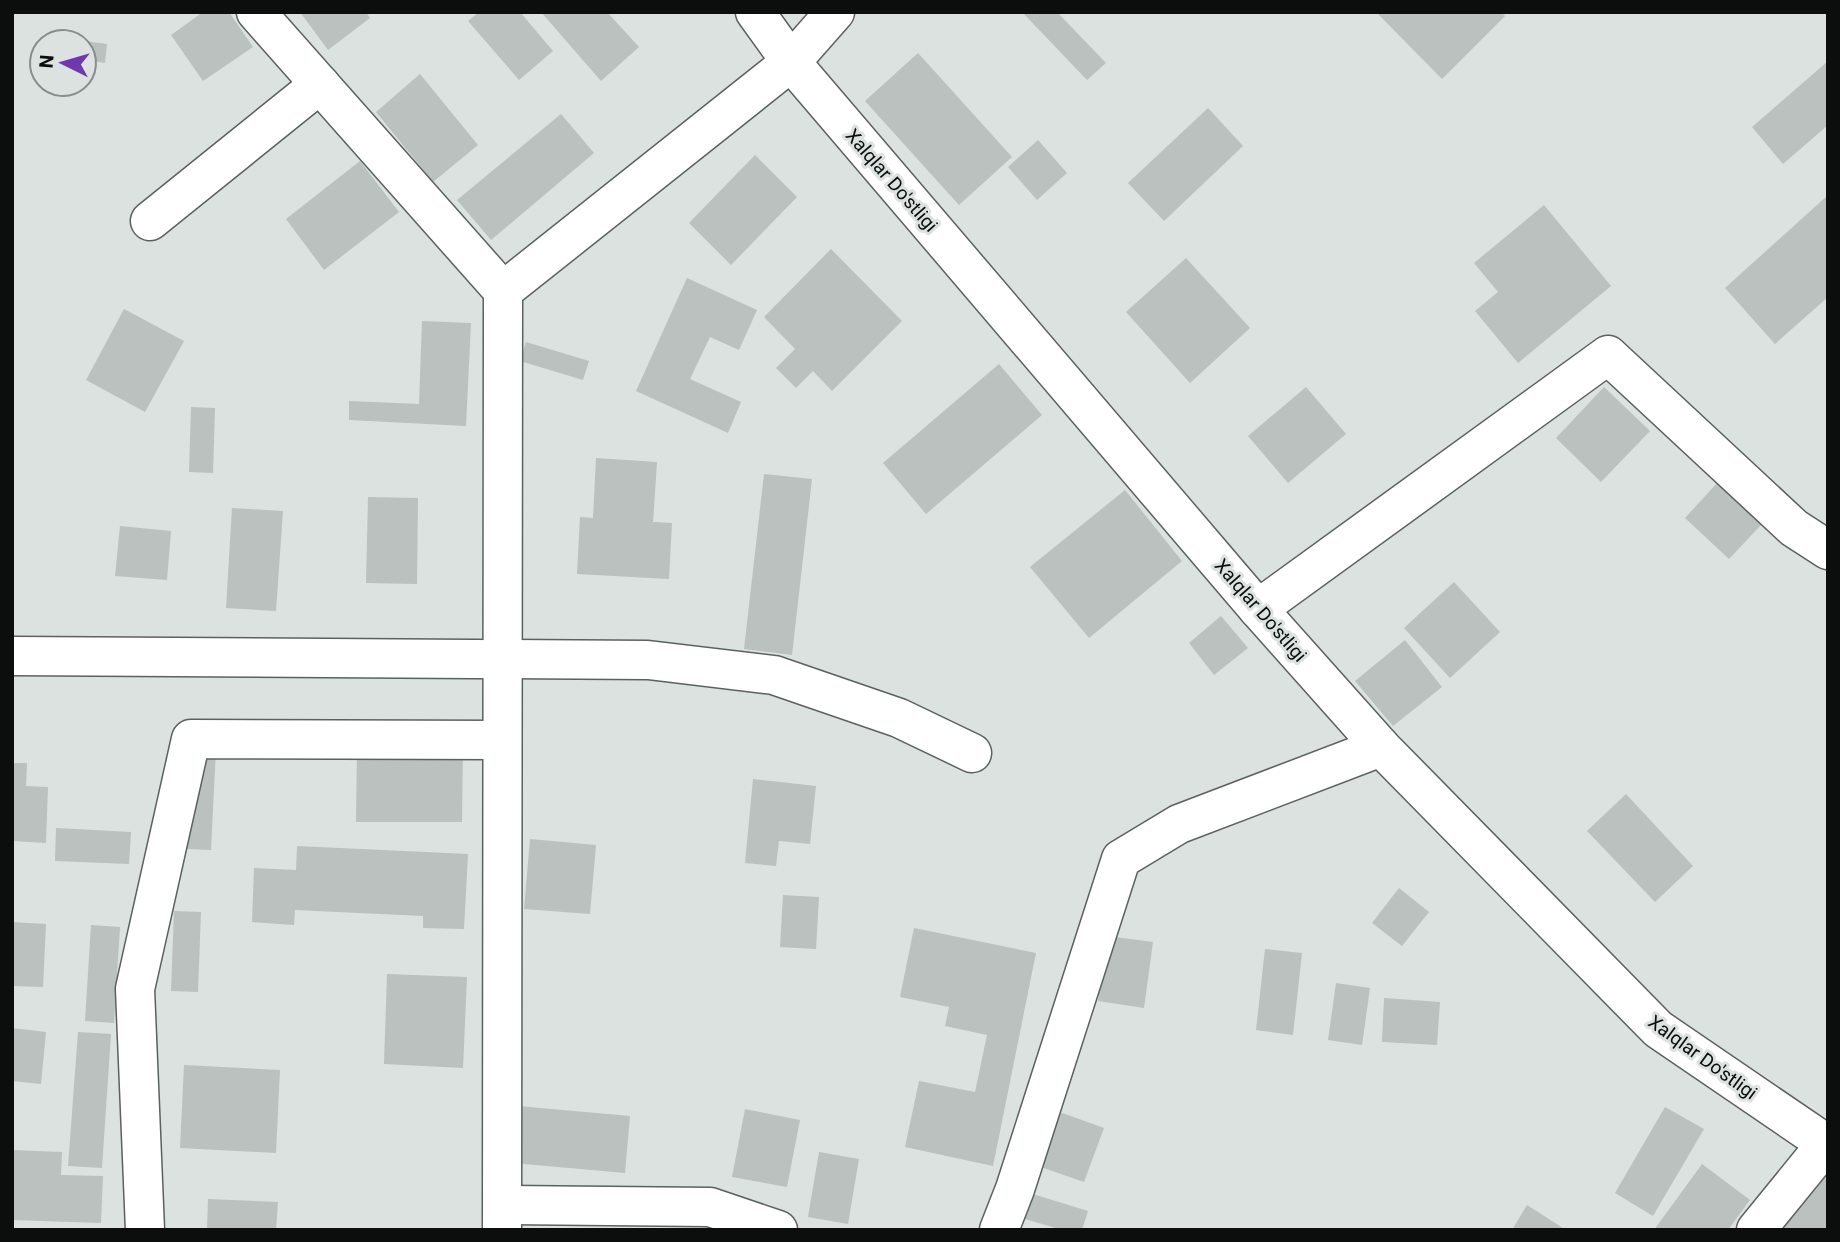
<svg xmlns="http://www.w3.org/2000/svg" width="1840" height="1242" font-family="Roboto,sans-serif">
<style>
.building{fill:#bac1be}
.lines{fill:none;stroke-linecap:round;stroke-linejoin:round}
.street-casing{stroke:#5b615f;stroke-width:41}
.street{stroke:#fff;stroke-width:38}
.labels{text-anchor:middle;stroke-width:6;stroke-linejoin:round;paint-order:stroke}
.street-label{font-size:19px;fill:#0b0e0d;stroke:#dbe2df}
</style>
<rect width="100%" height="100%" fill="#dbe2df"/>
<g class="building">
<path d="M203,12H229L253,47L203,81L171,35Z"/>
<path d="M300,12H366L370,18L328,50Z"/>
<path d="M479,12H520L553,51L519,80L468,21Z"/>
<path d="M541,12H607L639,47L601,81Z"/>
<path d="M1022,12H1057L1106,63L1087,80Z"/>
<path d="M1376,12H1501L1505,16L1442,79Z"/>
<path d="M84,41L107,44L105,63L84,60Z"/>
<path d="M918,53L1012,157L959,205L865,101Z"/>
<path d="M1828,61V125L1783,164L1752,127Z"/>
<path d="M420,74L478,145L433,182L376,112Z"/>
<path d="M1208,108L1243,146L1164,221L1128,183Z"/>
<path d="M561,114L594,153L491,240L457,200Z"/>
<path d="M1038,140L1067,173L1037,200L1008,167Z"/>
<path d="M755,155L797,197L731,265L689,223Z"/>
<path d="M360,161L399,212L324,270L286,219Z"/>
<path d="M1828,195V297L1775,344L1725,288Z"/>
<path d="M1544,205L1611,286L1518,363L1475,311L1498,292L1474,263Z"/>
<path d="M831,249L902,321L832,391L813,371L796,388L776,368L795,349L764,317Z"/>
<path d="M1186,258L1250,328L1190,383L1126,312Z"/>
<path d="M687,278L757,310L739,350L710,337L690,379L741,402L728,433L636,391Z"/>
<path d="M124,309L184,341L145,412L86,380Z"/>
<path d="M422,321L471,323L466,426L349,420V401L419,404Z"/>
<path d="M526,342L589,361L583,380L520,361Z"/>
<path d="M999,364L1042,415L926,514L883,463Z"/>
<path d="M1306,387L1346,434L1288,483L1248,436Z"/>
<path d="M1604,387L1650,431L1601,482L1556,438Z"/>
<path d="M191,407L215,408L213,473L189,472Z"/>
<path d="M596,458L657,462L653,522L672,523L669,579L577,574L580,517L593,518Z"/>
<path d="M764,474L812,479L792,655L744,649Z"/>
<path d="M1718,482L1762,524L1729,559L1685,518Z"/>
<path d="M1125,490L1182,561L1089,638L1030,567Z"/>
<path d="M368,497L418,498L417,584L366,583Z"/>
<path d="M232,508L283,511L276,611L226,608Z"/>
<path d="M120,526L171,531L167,580L115,576Z"/>
<path d="M1454,582L1500,632L1450,678L1404,628Z"/>
<path d="M1221,616L1248,648L1214,675L1189,643Z"/>
<path d="M1405,640L1442,687L1393,726L1355,681Z"/>
<path d="M357,747L463,748L462,822H356Z"/>
<path d="M192,748L216,749L211,850L187,849Z"/>
<path d="M12,763H27L26,786L48,787L46,843L12,841Z"/>
<path d="M753,779L816,786L810,844L779,841L776,866L745,863Z"/>
<path d="M1626,794L1693,866L1655,902L1587,831Z"/>
<path d="M56,828L131,832L129,864L55,861Z"/>
<path d="M530,839L596,845L590,914L524,909Z"/>
<path d="M297,846L468,854L464,929L423,928V916L295,910L294,925L252,922L254,868L296,870Z"/>
<path d="M1399,888L1429,912L1402,946L1372,923Z"/>
<path d="M783,895L819,897L816,949L780,947Z"/>
<path d="M174,911L201,912L198,992L171,991Z"/>
<path d="M12,922L46,924L43,987L12,986Z"/>
<path d="M91,925L120,927L114,1023L85,1021Z"/>
<path d="M914,928L1036,953L993,1166L905,1147L919,1081L975,1092L987,1035L945,1026L949,1007L900,997Z"/>
<path d="M1107,936L1153,942L1144,1008L1098,1001Z"/>
<path d="M1265,949L1302,953L1293,1035L1256,1030Z"/>
<path d="M387,974L467,977L463,1068L384,1064Z"/>
<path d="M1336,983L1370,988L1362,1045L1328,1040Z"/>
<path d="M1384,998L1440,1002L1437,1045L1382,1042Z"/>
<path d="M12,1028L46,1032L41,1084L12,1081Z"/>
<path d="M78,1032L111,1034L102,1168L68,1166Z"/>
<path d="M184,1065L280,1070L276,1153L180,1148Z"/>
<path d="M518,1106L630,1116L625,1173L513,1163Z"/>
<path d="M1665,1107L1704,1129L1653,1216L1615,1193Z"/>
<path d="M745,1109L800,1120L787,1187L732,1177Z"/>
<path d="M1054,1110L1104,1128L1084,1182L1035,1165Z"/>
<path d="M12,1150L62,1152L61,1175L103,1176L101,1223L12,1220Z"/>
<path d="M819,1152L859,1159L848,1224L808,1217Z"/>
<path d="M1702,1164L1750,1200L1728,1230H1654Z"/>
<path d="M1828,1171V1230H1779Z"/>
<path d="M1023,1191L1088,1211L1082,1230H1062L1015,1216Z"/>
<path d="M208,1199L278,1202L276,1230H207Z"/>
<path d="M1527,1205L1566,1230H1512Z"/>
</g>
<g class="lines">
<g class="street-casing">
<g id="street">
<path d="M256,12L503,291"/>
<path d="M755,12L791,62L1258,609L1381,747L1658,1029L1828,1145"/>
<path d="M150,221L320,84"/>
<path d="M1258,609L1608,355L1794,528L1828,550"/>
<path d="M12,656L648,660L774,675L899,718L972,753"/>
<path d="M503,1205L710,1207L778,1230"/>
<path d="M145,1230L135,989L191,739L501,740"/>
<path d="M502,1230L503,291L791,62L835,12"/>
<path d="M999,1230L1015,1189L1121,859L1179,824L1381,747"/>
<path d="M1756,1230L1826,1144"/>
</g>
</g>
<use href="#street" class="street"/>
</g>
<g class="labels">
<g class="street-label">
<text transform="translate(892 180) rotate(49)" y="7">Xalqlar Do'stligi</text>
<text transform="translate(1261 610) rotate(49)" y="7">Xalqlar Do'stligi</text>
<text transform="translate(1703 1057) rotate(36)" y="7">Xalqlar Do'stligi</text>
</g>
</g>
<rect width="1840" height="1242" fill="none" stroke="#0b0e0d" stroke-width="28"/>
<g transform="translate(63 63) rotate(275)"><circle r="33" fill="#dbe2df" stroke="#888d8b" stroke-width="2"/>
<path d="M0-5L12 26L0 18L-12 26Z" fill="#7137ad"/>
<text y="-10" font-size="19" font-weight="bold" text-anchor="middle" fill="#0b0e0d">N</text>
</g>
</svg>
